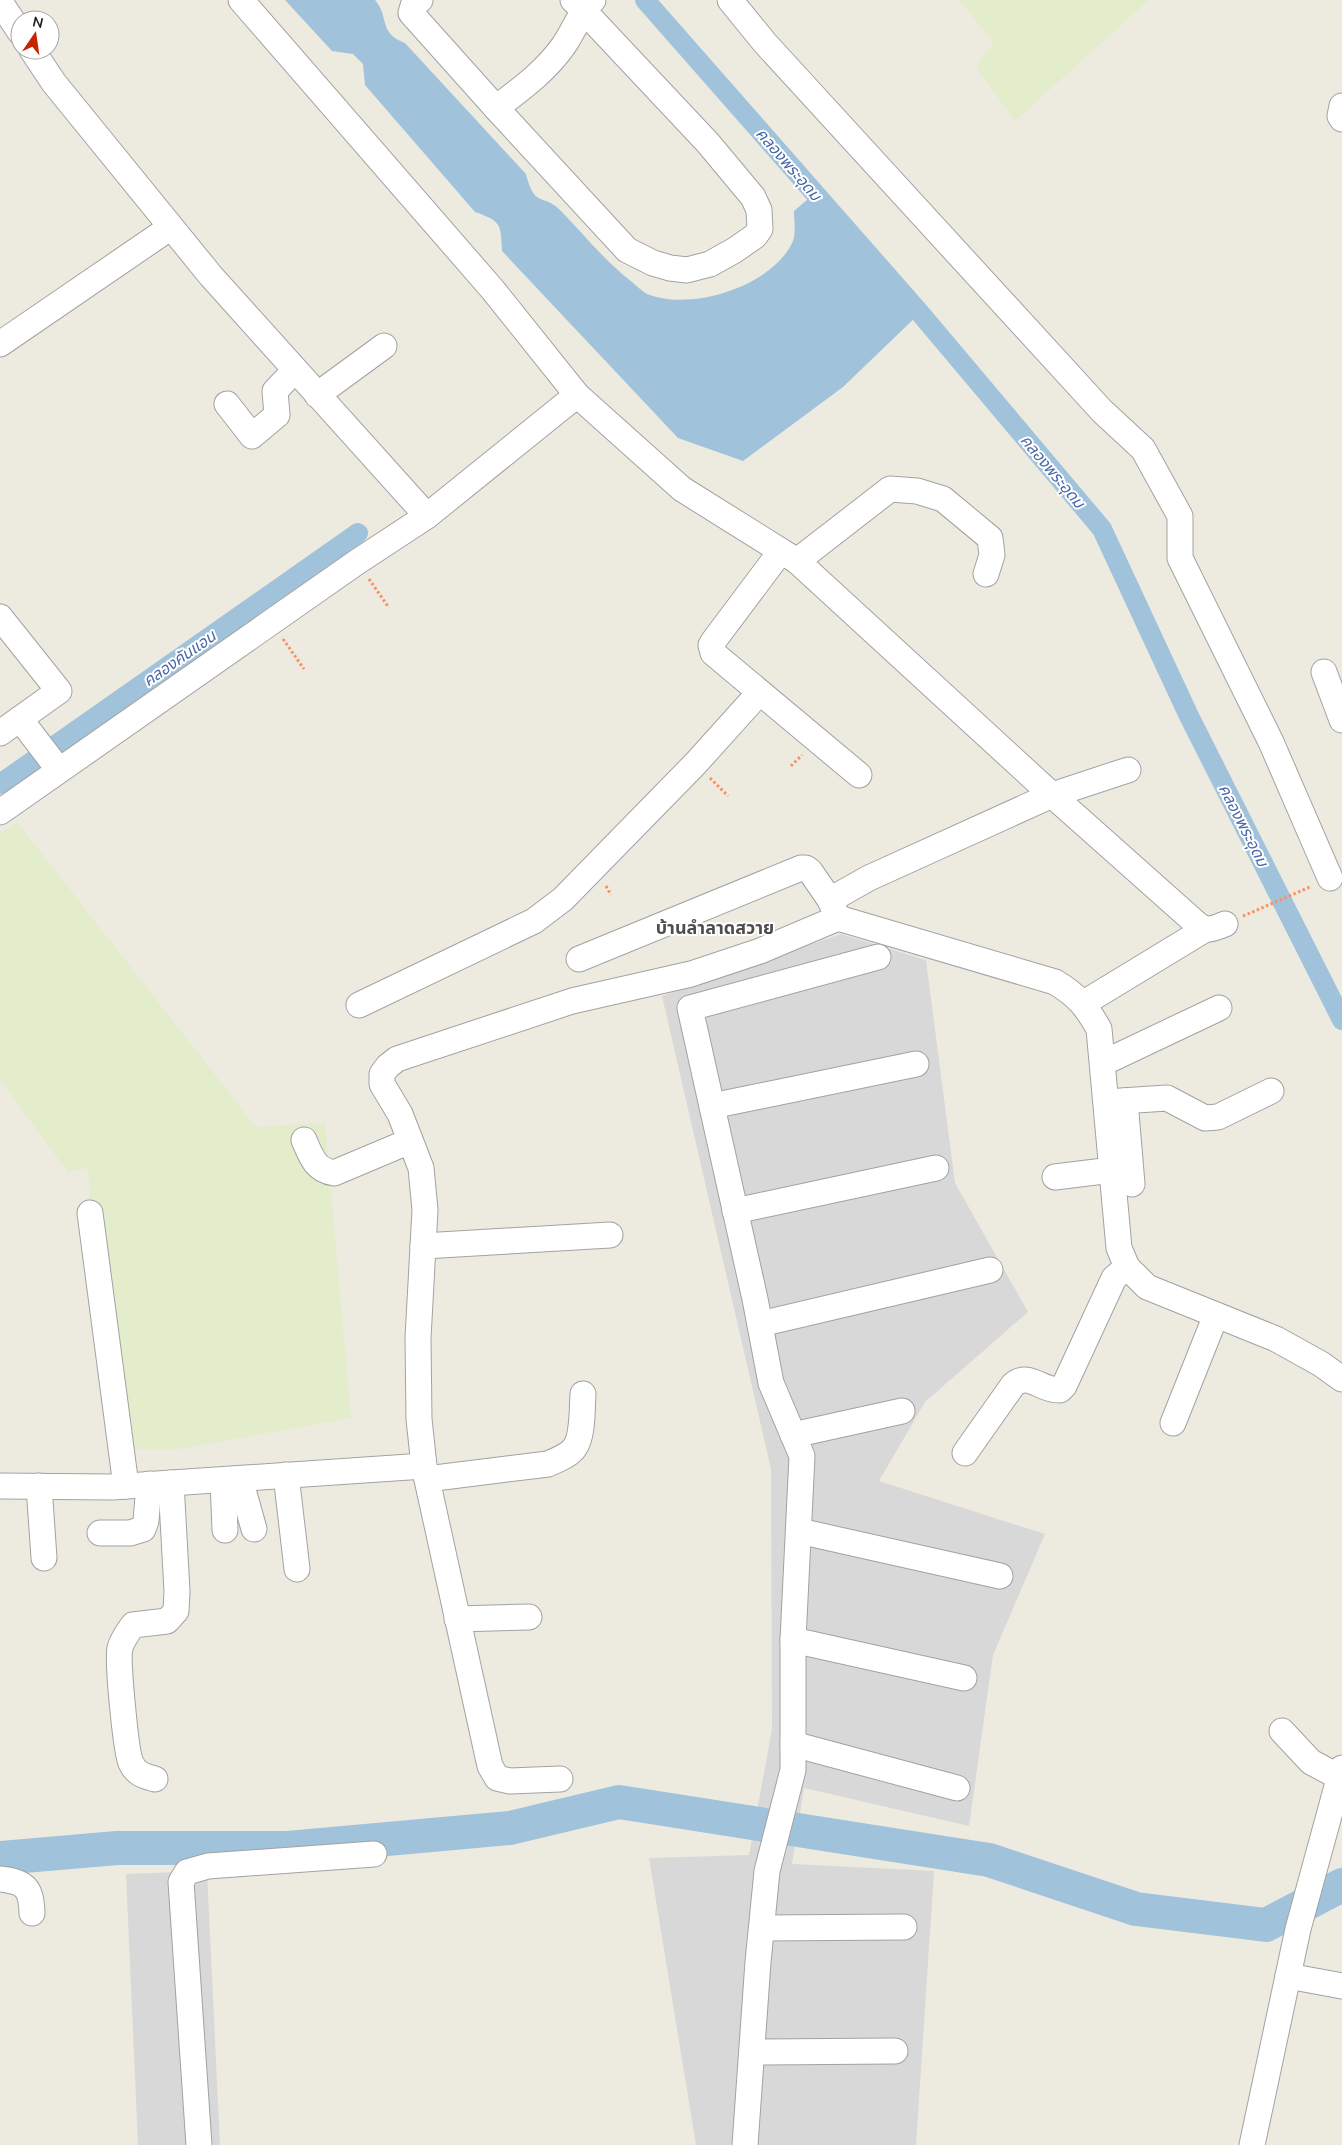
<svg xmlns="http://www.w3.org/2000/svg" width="1342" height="2145" font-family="'Nunito Sans','Noto Sans Thai',sans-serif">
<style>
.residential{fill:#d9d8d8}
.farmland{fill:#e3eccb}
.water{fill:#a0c2db}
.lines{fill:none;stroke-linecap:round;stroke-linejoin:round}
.canal{stroke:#a0c2db;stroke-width:20}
.river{stroke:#a0c2db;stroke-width:34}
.minor-casing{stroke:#a2a2a2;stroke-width:27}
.path{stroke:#f99065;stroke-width:3;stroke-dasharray:2.5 2.5;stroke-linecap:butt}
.minor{stroke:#fff;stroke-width:25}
.labels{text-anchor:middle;stroke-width:4;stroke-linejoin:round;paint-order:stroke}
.water-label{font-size:16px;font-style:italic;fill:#4967a9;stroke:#fff}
.quarter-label{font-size:18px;font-weight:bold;fill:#4e4e4e;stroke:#fff}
</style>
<rect width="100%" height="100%" fill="#edebe0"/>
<g class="residential">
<path d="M841,934L926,960L955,1183L1028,1312L925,1402L879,1481L1045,1534L993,1655L969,1826L804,1788L792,1864L934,1871L916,2145H696L649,1858L749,1855L772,1729L771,1469L662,996Z"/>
<path d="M207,1871L220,2145H138L126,1874Z"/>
</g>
<g class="farmland">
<path d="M959,0H1149L1015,121L976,67L994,42Z"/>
<path d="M17,822L256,1127L325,1123L351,1418L180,1449H110L88,1168L68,1172L0,1080V834Z"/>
</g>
<path class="water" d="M285,0H375C390,18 378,33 405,43L526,174C535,210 544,192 562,212C585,236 606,262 632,282C637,286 642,291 647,294C692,312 773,286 793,241C796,233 794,220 794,211L815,193L920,313L843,387L743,461L678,438L502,251C501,224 501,221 475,212L365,85L363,64L353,54L332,51Z"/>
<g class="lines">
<g class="canal">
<path d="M645,0L920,313L1102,529L1188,714L1342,1020"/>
<path d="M0,784L358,533"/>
</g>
<path class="river" d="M0,1858L117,1848H288L510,1828L619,1802L989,1860L1136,1909L1266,1925L1342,1885"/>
<g class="minor-casing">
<g id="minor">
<path d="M241,0L493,290L577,395L682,489L797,561L1052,795L1197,924C1207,932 1213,929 1225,924"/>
<path d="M420,0L413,6L411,13L496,108"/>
<path d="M573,0L583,10L708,143L753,197L759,210L760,229L755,236L735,250L710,264L687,270L670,268L653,263L627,250L496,108C521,89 546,71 564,45C575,29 579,14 593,0"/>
<path d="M730,0L765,43L1102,411L1143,449L1180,516V558L1271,742L1330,878"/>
<path d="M0,2L20,32"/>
<path d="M1342,106L1340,116L1342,119"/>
<path d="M0,344L171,227"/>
<path d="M317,395L384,346"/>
<path d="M227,404L252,436L277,415L275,391L295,370"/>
<path d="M427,516L577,395"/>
<path d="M781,551L715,639L711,645L713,653L859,775"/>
<path d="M797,561L890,489L917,491L943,499L990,538L992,555L986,574"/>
<path d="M0,617L59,691L0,733"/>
<path d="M1324,672L1342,720"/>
<path d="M20,719L59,770"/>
<path d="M0,812L357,562L427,516L211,276L54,83L32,50"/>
<path d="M830,900L869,878L1052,795L1128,770"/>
<path d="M579,959L801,868H806L810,871L830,900L837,916"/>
<path d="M1084,1003L1204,930"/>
<path d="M359,1005L534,921L563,899L696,763L759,693"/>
<path d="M1103,1063L1219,1008"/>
<path d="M1125,1101L1132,1184"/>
<path d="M1106,1102L1167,1098L1205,1118L1218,1117L1271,1091"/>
<path d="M712,1106L916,1064"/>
<path d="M304,1140C311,1156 315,1170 334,1173L410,1141"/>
<path d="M1055,1177L1112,1170"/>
<path d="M735,1211L936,1168"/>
<path d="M90,1213L126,1486"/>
<path d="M423,1246L610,1235"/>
<path d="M760,1324L990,1270"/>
<path d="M1173,1423L1216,1315"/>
<path d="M793,1435L902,1411"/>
<path d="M965,1453L1013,1385C1029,1371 1041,1391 1060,1390L1064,1386L1114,1278L1127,1267"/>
<path d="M286,1475L297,1569"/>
<path d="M240,1479L254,1529"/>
<path d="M427,1479L548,1464C557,1460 570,1455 575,1447C583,1436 582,1408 583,1394"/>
<path d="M223,1480L225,1530"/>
<path d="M0,1486L112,1487L424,1466"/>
<path d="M39,1486L44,1558"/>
<path d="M799,1531L1000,1576"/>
<path d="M100,1533H130L143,1529L146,1521L149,1484"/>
<path d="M457,1619L529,1617"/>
<path d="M793,1640L964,1678"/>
<path d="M1282,1731L1311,1762L1339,1777"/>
<path d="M793,1744L957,1788"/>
<path d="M155,1779C144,1776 136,1774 131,1763C126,1753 117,1660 120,1648C122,1640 128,1632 133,1625L167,1621L176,1611L177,1591L171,1483"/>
<path d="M560,1779L510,1781L497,1778L490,1766L424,1466L419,1419L418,1338L425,1210L421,1168L400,1114L382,1084V1074L388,1066L397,1059L572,1001L691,974L760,951L838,918L1055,982C1078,996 1086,1006 1099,1029L1119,1248L1127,1267L1147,1287L1276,1339L1321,1364L1342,1379"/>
<path d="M0,1879C26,1882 31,1888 32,1913"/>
<path d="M762,1928L904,1927"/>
<path d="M1288,1976L1342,1986"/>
<path d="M752,2052L895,2051"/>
<path d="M199,2145L181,1882L187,1872L208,1866L374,1854"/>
<path d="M745,2145L758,1962L767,1871L793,1770V1640L802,1456L771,1383L755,1299L690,1008L878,957"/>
<path d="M1252,2145L1298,1929L1342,1768"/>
</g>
</g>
<g class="path">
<path d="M369,579L389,608"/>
<path d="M283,639L304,669"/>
<path d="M791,766L802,755"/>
<path d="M710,778L728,796"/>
<path d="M606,886L611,895"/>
<path d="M1243,916L1310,887"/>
</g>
<use href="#minor" class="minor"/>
</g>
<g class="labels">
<g class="water-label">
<text transform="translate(789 164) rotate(49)" y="6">คลองพระอุดม</text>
<text transform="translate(1053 471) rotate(50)" y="6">คลองพระอุดม</text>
<text transform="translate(179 658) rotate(-35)" y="6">คลองคันแอน</text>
<text transform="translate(1244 825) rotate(63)" y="6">คลองพระอุดม</text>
</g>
<g class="quarter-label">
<text x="715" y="934">บ้านลำลาดสวาย</text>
</g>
</g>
<g transform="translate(35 35) rotate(13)"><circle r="24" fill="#ffffff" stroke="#a4a4a4"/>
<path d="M0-4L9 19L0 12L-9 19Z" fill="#c52601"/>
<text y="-8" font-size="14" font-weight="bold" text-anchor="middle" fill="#1b1b1b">N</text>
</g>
</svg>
